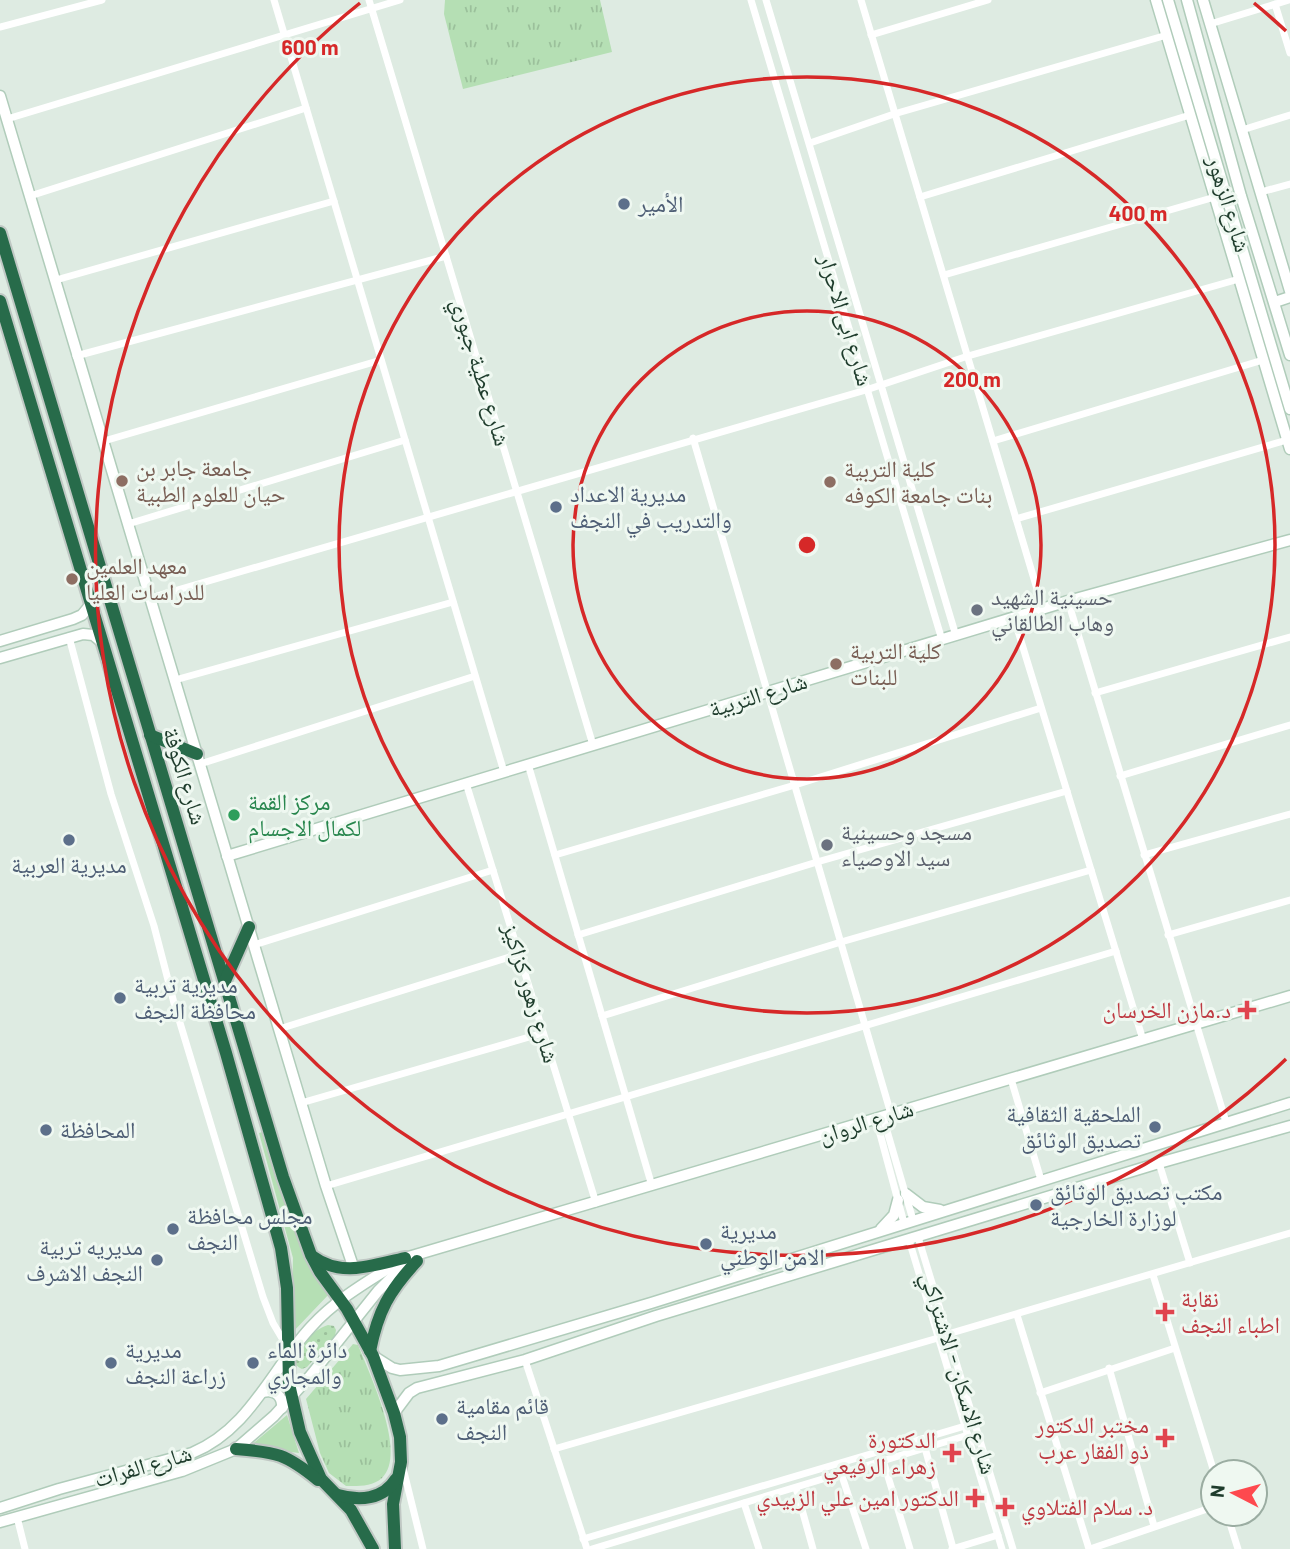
<svg xmlns="http://www.w3.org/2000/svg" width="1290" height="1549" font-family="Barlow,'Noto Naskh Arabic',sans-serif">
<style>
.grass{fill:url(#grass-tufts)}
.park{fill:#b5dfb4}
.garden{fill:url(#garden-dots)}
.lines{fill:none;stroke-linecap:round;stroke-linejoin:round}
.secondary-casing{stroke:#b0ccba;stroke-width:13}
.highway-casing{stroke:#c0c8c4;stroke-width:16}
.street{stroke:#fff;stroke-width:7}
.secondary{stroke:#fff;stroke-width:10}
.highway{stroke:#276b4a;stroke-width:12}
.ring{fill:none;stroke:#d62828;stroke-width:3.5}
.service-dot{fill:#5c6f8a;stroke:#eff8f1;stroke-width:2.5}
.education-dot{fill:#8d6e63;stroke:#eff8f1;stroke-width:2.5}
.worship-dot{fill:#6b7280;stroke:#eff8f1;stroke-width:2.5}
.leisure-dot{fill:#2e9e5b;stroke:#eff8f1;stroke-width:2.5}
.health-dot{fill:#e0444e;stroke:#eff8f1;stroke-width:2.5}
.labels{text-anchor:middle;stroke-width:6;stroke-linejoin:round;paint-order:stroke}
.service-label{font-size:23px;fill:#4e5e75;stroke:#eff8f1;text-anchor:start}
.street-label{font-size:23px;fill:#1e3c2c;stroke:#eff8f1}
.education-label{font-size:23px;fill:#785e54;stroke:#eff8f1;text-anchor:start}
.worship-label{font-size:23px;fill:#5b616d;stroke:#eff8f1;text-anchor:start}
.leisure-label{font-size:23px;fill:#27864d;stroke:#eff8f1;text-anchor:start}
.health-label{font-size:23px;fill:#be3a42;stroke:#eff8f1;text-anchor:end}
.centre{fill:#d62828;stroke:#eff8f1;stroke-width:3.5}
.ring-label{font-size:21px;text-anchor:middle;font-weight:bold;fill:#d62828;stroke:#eff8f1;stroke-width:6;stroke-linejoin:round;paint-order:stroke}
</style>
<defs>
<pattern id="grass-tufts" width="24" height="20" patternUnits="userSpaceOnUse" patternTransform="scale(1.75)"><rect width="24" height="20" fill="#b5dfb4"/><path d="M3 7l-1-3M5 7V3M7 7l1-3M15 17l-1-3M17 17v-4M19 17l1-3" fill="none" stroke="#9bc09b"/></pattern>
<pattern id="garden-dots" width="8" height="8" patternUnits="userSpaceOnUse" patternTransform="scale(1.75)"><rect width="8" height="8" fill="#b5dfb4"/><path d="M2 2h.1M6 6h.1" fill="none" stroke="#9bc09b" stroke-width="1.8" stroke-linecap="round"/></pattern>
</defs>
<rect width="100%" height="100%" fill="#deebe2"/>
<g class="grass">
<path d="M445,0H600L612,52L463,89L444,14Z"/>
<path d="M353,1344L358,1345C369,1373 408,1454 382,1478C372,1487 358,1486 346,1486L329,1473L320,1453L306,1399Z"/>
</g>
<g class="park">
<path d="M266,1131L331,1292L291,1334L293,1258L259,1133Z"/>
<path d="M287,1415L299,1453L249,1447Z"/>
</g>
<path class="garden" d="M328,1325L334,1326L336,1330L335,1336L307,1367L302,1369C278,1358 314,1329 328,1325Z"/>
<g class="lines">
<g class="secondary-casing">
<g id="secondary">
<path d="M1156,0L1290,449"/>
<path d="M1168,0L1290,409"/>
<path d="M1187,0L1241,196L1290,355"/>
<path d="M1203,0L1290,291"/>
<path d="M0,96L326,1186L354,1269"/>
<path d="M1275,302L1290,297"/>
<path d="M0,641L73,619L82,615L91,604"/>
<path d="M0,658L83,634L93,635L104,644"/>
<path d="M227,856L1068,601L1290,540"/>
<path d="M906,1194L923,1207L940,1210"/>
<path d="M881,1229L894,1215L898,1200"/>
<path d="M373,1356L392,1368L400,1370L439,1366L651,1303L1290,1103"/>
<path d="M263,1392C275,1389 283,1396 282,1408"/>
<path d="M394,1413L409,1393L417,1388L525,1360L656,1316L1159,1163L1290,1126"/>
<path d="M0,1508L59,1489L192,1453C250,1429 271,1370 311,1327C337,1298 372,1279 405,1258L1290,996"/>
<path d="M0,1522L182,1471L236,1449L274,1416L311,1375L378,1291L393,1276L407,1267"/>
</g>
</g>
<g class="highway-casing">
<g id="highway">
<path d="M0,233L283,1177L311,1255L320,1272L347,1309L373,1356L394,1413L400,1437L401,1462L393,1504L395,1549"/>
<path d="M0,301L226,1053L281,1248L287,1288L289,1384L300,1432L321,1479L351,1510L373,1549"/>
<path d="M150,735L197,754"/>
<path d="M225,981L249,927"/>
<path d="M312,1256C341,1278 373,1265 405,1258"/>
<path d="M370,1351C378,1311 389,1291 417,1261"/>
<path d="M236,1449C277,1452 286,1454 318,1480"/>
<path d="M338,1495C359,1501 383,1500 396,1479"/>
</g>
</g>
<g class="street">
<path d="M274,0L504,772"/>
<path d="M369,0L593,745"/>
<path d="M751,0L942,640"/>
<path d="M766,0L956,636"/>
<path d="M861,0L1043,609"/>
<path d="M1275,4L1290,53"/>
<path d="M1210,24L1289,0"/>
<path d="M0,27L102,0"/>
<path d="M871,35L988,0"/>
<path d="M7,119L400,0"/>
<path d="M1242,130L1290,115"/>
<path d="M810,143L894,114L1167,35"/>
<path d="M1261,192L1290,184"/>
<path d="M30,196L306,108"/>
<path d="M920,197L1190,115"/>
<path d="M944,275L1215,197"/>
<path d="M56,280L334,201"/>
<path d="M76,356L446,256"/>
<path d="M693,438L891,1114"/>
<path d="M104,441L381,360"/>
<path d="M993,441L1263,360"/>
<path d="M1016,519L1287,440"/>
<path d="M128,524L405,440"/>
<path d="M150,598L866,390L968,356L1239,279"/>
<path d="M1068,601L1226,1122"/>
<path d="M1014,618L1143,1040"/>
<path d="M69,637L111,794L154,926L174,1003L263,1297L273,1323L286,1345"/>
<path d="M175,680L453,602"/>
<path d="M1095,693L1290,637"/>
<path d="M200,764L475,676"/>
<path d="M528,764L652,1186"/>
<path d="M1120,776L1290,725"/>
<path d="M466,783L596,1203"/>
<path d="M555,855L795,785L1041,708"/>
<path d="M1144,855L1290,814"/>
<path d="M578,935L817,862L1067,791"/>
<path d="M1168,935L1290,900"/>
<path d="M254,945L493,870"/>
<path d="M602,1016L841,942L1091,870"/>
<path d="M279,1029L519,954"/>
<path d="M1011,1079L1041,1180"/>
<path d="M301,1103L543,1033"/>
<path d="M883,1117L913,1220"/>
<path d="M876,1119L904,1223"/>
<path d="M1159,1163L1190,1263"/>
<path d="M326,1186L1116,951"/>
<path d="M918,1237L1013,1549"/>
<path d="M909,1240L1002,1549"/>
<path d="M1153,1275L1214,1472"/>
<path d="M1017,1315L1089,1549"/>
<path d="M948,1334L1290,1233"/>
<path d="M525,1360L587,1549"/>
<path d="M1109,1368L1154,1526"/>
<path d="M1040,1393L1175,1348"/>
<path d="M925,1448L953,1548"/>
<path d="M554,1449L938,1338"/>
<path d="M883,1460L910,1549"/>
<path d="M403,1468L423,1549"/>
<path d="M841,1473L866,1549"/>
<path d="M796,1488L813,1549"/>
<path d="M744,1503L759,1549"/>
<path d="M1227,1514L1238,1549"/>
<path d="M17,1517L25,1549"/>
<path d="M583,1539L965,1426"/>
<path d="M592,1549L968,1435"/>
<path d="M952,1549L998,1535"/>
<path d="M1090,1549L1213,1507"/>
</g>
<use href="#secondary" class="secondary"/>
<use href="#highway" class="highway"/>
</g>
<g class="ring">
<circle cx="807" cy="545" r="234"/>
<circle cx="807" cy="545" r="468"/>
<path d="M1286 1059A703 703 0 1 1 360 3M1254 3A703 703 0 0 1 1286 31"/>
</g>
<g class="service-dot">
<circle cx="624" cy="204" r="7"/>
<circle cx="556" cy="507" r="7"/>
<circle cx="69" cy="840" r="7"/>
<circle cx="120" cy="998" r="7"/>
<circle cx="1155" cy="1127" r="7"/>
<circle cx="46" cy="1130" r="7"/>
<circle cx="1036" cy="1205" r="7"/>
<circle cx="173" cy="1229" r="7"/>
<circle cx="706" cy="1244" r="7"/>
<circle cx="157" cy="1260" r="7"/>
<circle cx="111" cy="1363" r="7"/>
<circle cx="253" cy="1363" r="7"/>
<circle cx="442" cy="1419" r="7"/>
</g>
<g class="education-dot">
<circle cx="122" cy="481" r="7"/>
<circle cx="830" cy="482" r="7"/>
<circle cx="72" cy="579" r="7"/>
<circle cx="836" cy="664" r="7"/>
</g>
<g class="worship-dot">
<circle cx="977" cy="610" r="7"/>
<circle cx="827" cy="845" r="7"/>
</g>
<circle class="leisure-dot" cx="234" cy="815" r="7"/>
<g class="health-dot">
<path d="M1243.5 999.5h7v7h7v7h-7v7h-7v-7h-7v-7h7z"/>
<path d="M1161.5 1301.5h7v7h7v7h-7v7h-7v-7h-7v-7h7z"/>
<path d="M1161.5 1427.5h7v7h7v7h-7v7h-7v-7h-7v-7h7z"/>
<path d="M948.5 1442.5h7v7h7v7h-7v7h-7v-7h-7v-7h7z"/>
<path d="M971.5 1487.5h7v7h7v7h-7v7h-7v-7h-7v-7h7z"/>
<path d="M1001.5 1496.5h7v7h7v7h-7v7h-7v-7h-7v-7h7z"/>
</g>
<g class="labels">
<g class="service-label">
<text x="638" y="212">الأمير</text>
<text x="570" y="502">مديرية الاعداد<tspan x="570" dy="26">والتدريب في النجف</tspan></text>
<text x="69" y="873" text-anchor="middle">مديرية العربية</text>
<text x="134" y="993">مديرية تربية<tspan x="134" dy="26">محافظة النجف</tspan></text>
<text x="1141" y="1122" text-anchor="end">الملحقية الثقافية<tspan x="1141" dy="26">تصديق الوثائق</tspan></text>
<text x="60" y="1138">المحافظة</text>
<text x="1050" y="1200">مكتب تصديق الوثائق<tspan x="1050" dy="26">لوزارة الخارجية</tspan></text>
<text x="187" y="1224">مجلس محافظة<tspan x="187" dy="26">النجف</tspan></text>
<text x="720" y="1239">مديرية<tspan x="720" dy="26">الامن الوطني</tspan></text>
<text x="143" y="1255" text-anchor="end">مديريه تربية<tspan x="143" dy="26">النجف الاشرف</tspan></text>
<text x="125" y="1358">مديرية<tspan x="125" dy="26">زراعة النجف</tspan></text>
<text x="267" y="1358">دائرة الماء<tspan x="267" dy="26">والمجاري</tspan></text>
<text x="456" y="1414">قائم مقامية<tspan x="456" dy="26">النجف</tspan></text>
</g>
<g class="street-label">
<text transform="translate(1229 204) rotate(73)" y="8">شارع الزهور</text>
<text transform="translate(846 320) rotate(73)" y="8">شارع ابی الاحرار</text>
<text transform="translate(481 372) rotate(73)" y="8">شارع عطية جبوري</text>
<text transform="translate(758 695) rotate(-17)" y="8">شارع التربية</text>
<text transform="translate(185 776) rotate(73)" y="8">شارع الكوفة</text>
<text transform="translate(531 993) rotate(73)" y="8">شارع زهور كزاكيز</text>
<text transform="translate(866 1122) rotate(-17)" y="8">شارع الروان</text>
<text transform="translate(959 1373) rotate(73)" y="8">شارع الاسكان - الاشتراكي</text>
<text transform="translate(143 1466) rotate(-16)" y="8">شارع الفرات</text>
</g>
<g class="education-label">
<text x="136" y="476">جامعة جابر بن<tspan x="136" dy="26">حيان للعلوم الطبية</tspan></text>
<text x="844" y="477">كلية التربية<tspan x="844" dy="26">بنات جامعة الكوفه</tspan></text>
<text x="86" y="574">معهد العلمين<tspan x="86" dy="26">للدراسات العليا</tspan></text>
<text x="850" y="659">كلية التربية<tspan x="850" dy="26">للبنات</tspan></text>
</g>
<g class="worship-label">
<text x="991" y="605">حسينية الشهيد<tspan x="991" dy="26">وهاب الطالقاني</tspan></text>
<text x="841" y="840">مسجد وحسينية<tspan x="841" dy="26">سيد الاوصياء</tspan></text>
</g>
<g class="leisure-label">
<text x="248" y="810">مركز القمة<tspan x="248" dy="26">لكمال الاجسام</tspan></text>
</g>
<g class="health-label">
<text x="1231" y="1018">د.مازن الخرسان</text>
<text x="1181" y="1307" text-anchor="start">نقابة<tspan x="1181" dy="26">اطباء النجف</tspan></text>
<text x="1149" y="1433">مختبر الدكتور<tspan x="1149" dy="26">ذو الفقار عرب</tspan></text>
<text x="936" y="1448">الدكتورة<tspan x="936" dy="26">زهراء الرفيعي</tspan></text>
<text x="959" y="1506">الدكتور امين علي الزبيدي</text>
<text x="1021" y="1515" text-anchor="start">د. سلام الفتلاوي</text>
</g>
</g>
<circle cx="807" cy="545" r="10" class="centre"/>
<g class="ring-label">
<text x="310" y="55">600 m</text>
<text x="1138" y="221">400 m</text>
<text x="972" y="387">200 m</text>
</g>
<g transform="translate(1234 1493) rotate(276)"><circle r="33" fill="#eff8f1" stroke="#9bada2" stroke-width="2"/>
<path d="M0-5L12 26L0 18L-12 26Z" fill="#fe494e"/>
<text y="-10" font-size="19" font-weight="bold" text-anchor="middle" fill="#1e3c2c">N</text>
</g>
</svg>
